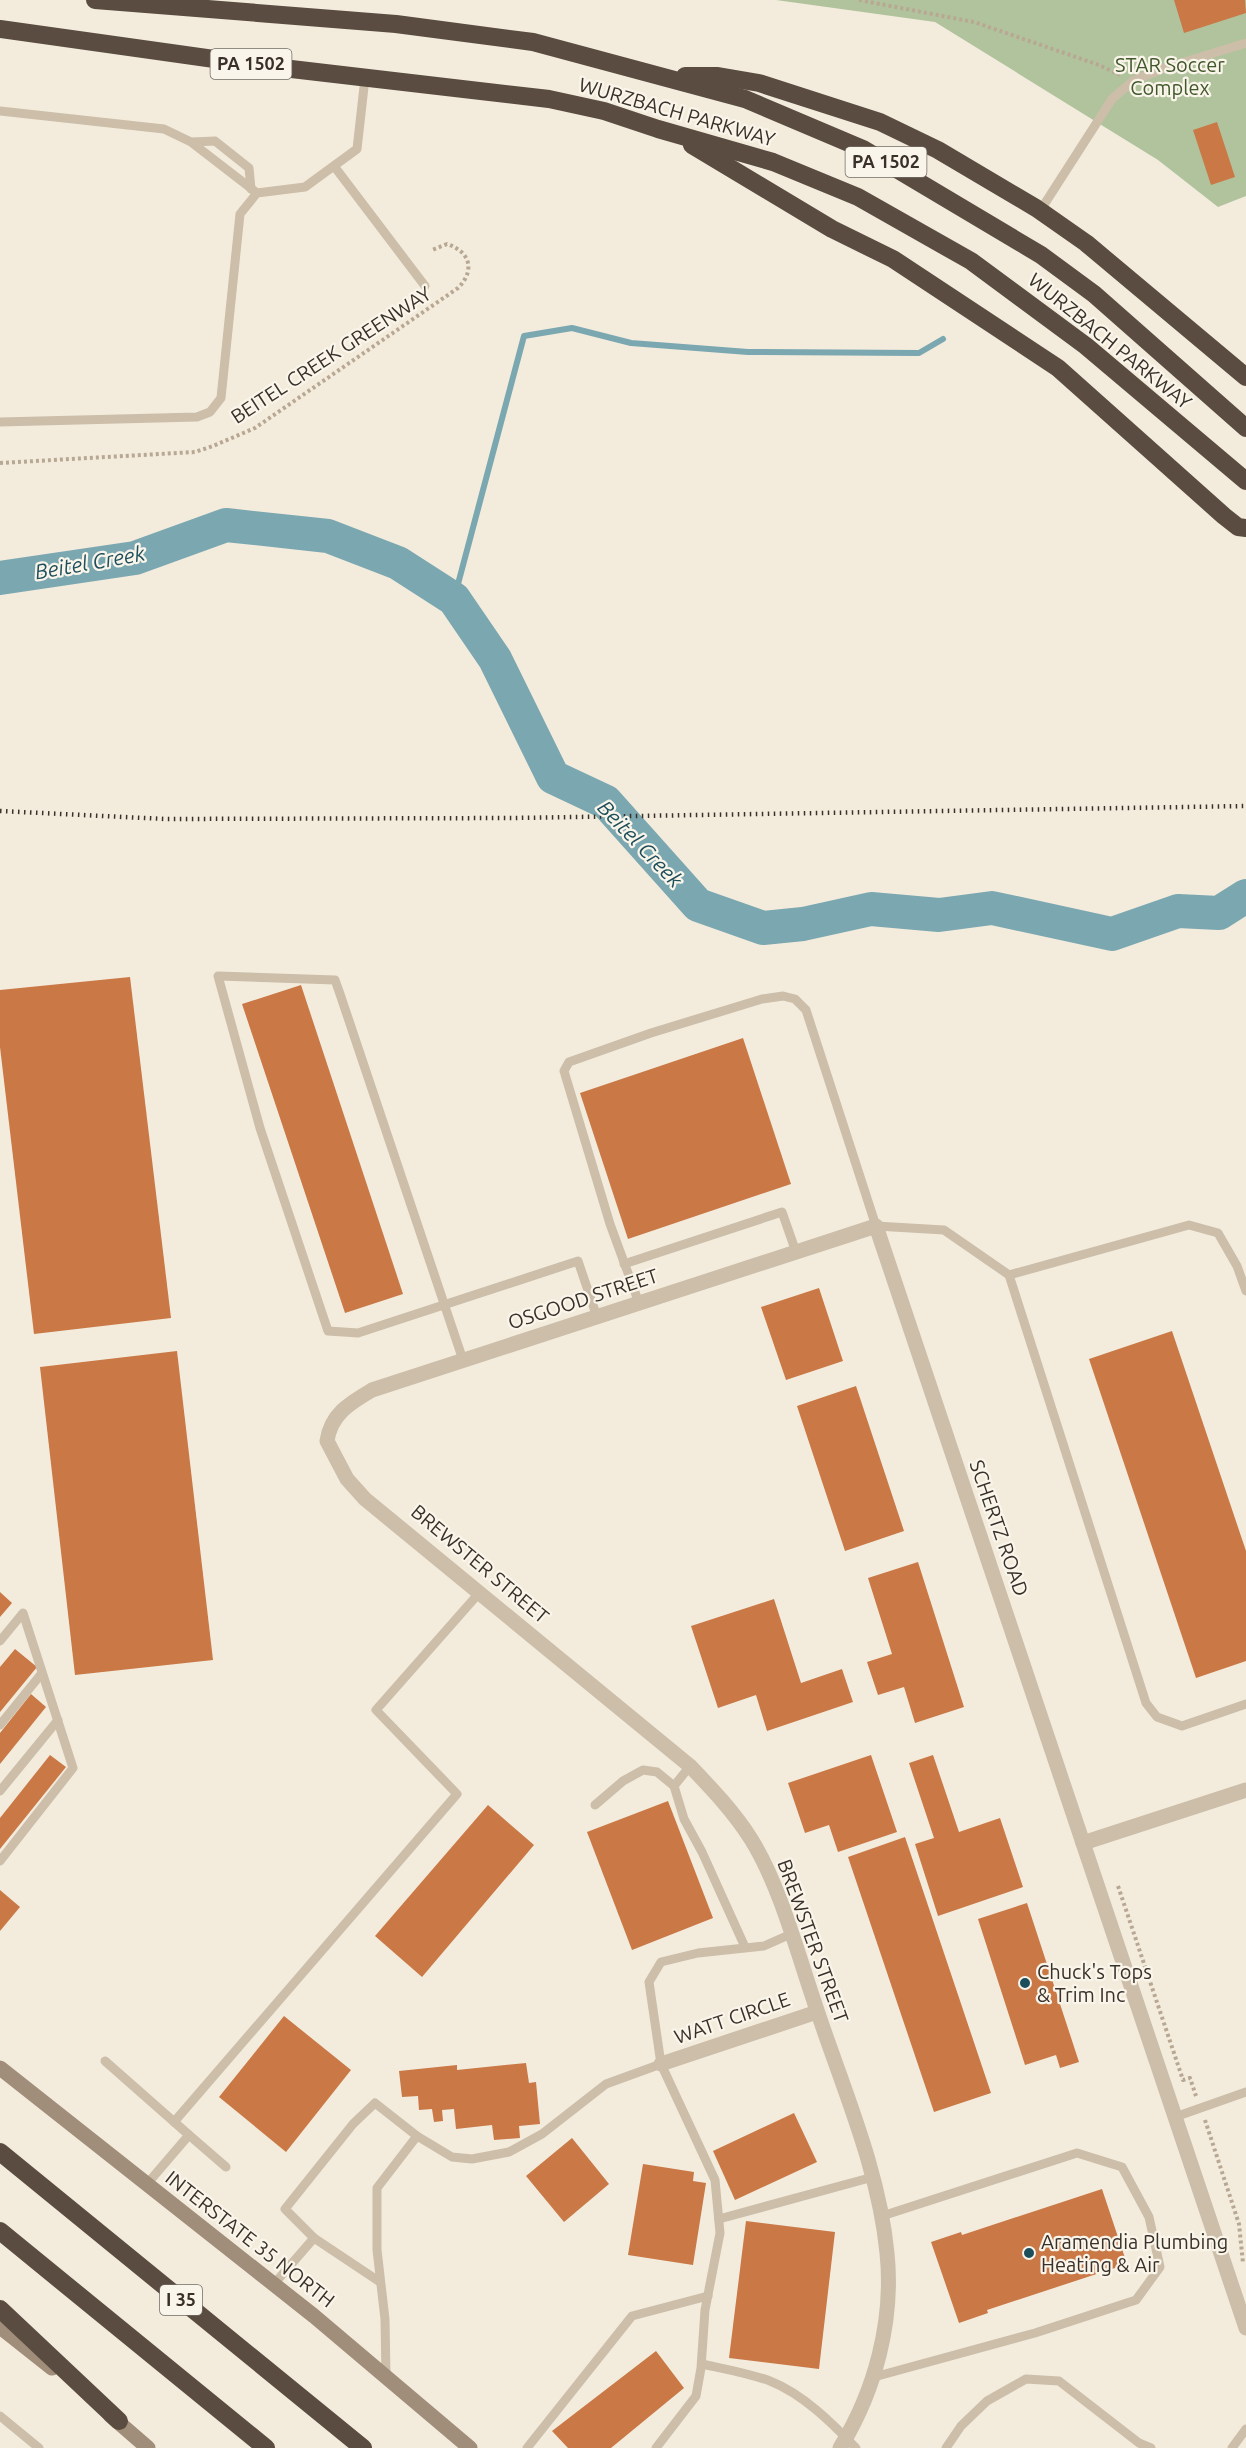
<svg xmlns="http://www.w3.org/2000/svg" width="1246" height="2448" font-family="Ubuntu,sans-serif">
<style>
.green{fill:#b1c39d}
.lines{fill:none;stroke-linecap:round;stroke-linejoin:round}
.stream{stroke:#7ba7b1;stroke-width:6}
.river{stroke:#7ba7b1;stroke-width:34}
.building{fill:#c97846}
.path{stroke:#b8a893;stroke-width:4;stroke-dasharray:3 3;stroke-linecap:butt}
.service{stroke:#ccbea9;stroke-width:9}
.minor{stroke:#ccbea9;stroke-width:15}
.tertiary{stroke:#ccbea9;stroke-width:15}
.secondary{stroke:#a08d7a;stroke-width:15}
.motorway{stroke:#5a4c40;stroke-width:18}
.rail{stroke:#393029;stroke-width:4.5;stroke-dasharray:1.5 4.5;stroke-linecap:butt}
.poi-dot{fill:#1d4e5b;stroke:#faf5ea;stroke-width:2}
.labels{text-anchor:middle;stroke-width:4.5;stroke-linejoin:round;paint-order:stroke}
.shield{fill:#faf5ea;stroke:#736b63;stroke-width:1.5}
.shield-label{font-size:18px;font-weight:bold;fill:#393029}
.park-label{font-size:20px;fill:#41582c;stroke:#faf5ea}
.street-label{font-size:20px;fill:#393029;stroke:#faf5ea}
.poi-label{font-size:20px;fill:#393029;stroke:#faf5ea;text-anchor:start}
.water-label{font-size:21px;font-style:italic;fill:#1d4e5b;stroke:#faf5ea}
</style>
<rect width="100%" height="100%" fill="#f3ecdd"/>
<path class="green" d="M776,0H1246V196L1218,207L1158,160L935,22Z"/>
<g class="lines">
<path class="stream" d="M454,599L524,336L572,328L631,343L748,352L919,353L943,339"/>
<path class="river" d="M0,578L135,558L226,525L328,536L398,563L454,599L495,659L553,777L606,802L698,905L763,928L803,924L871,909L939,915L992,908L1112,934L1178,911L1219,913L1246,896"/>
</g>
<g class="building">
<path d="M1174,0H1245L1246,13L1184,33Z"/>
<path d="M1217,122L1235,177L1211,185L1193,130Z"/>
<path d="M130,977L171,1318L34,1334L0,1047V990Z"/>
<path d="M301,985L403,1294L345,1313L242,1004Z"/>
<path d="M743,1038L791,1184L628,1239L580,1093Z"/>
<path d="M819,1288L843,1361L786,1380L761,1307Z"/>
<path d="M1172,1331L1246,1551V1661L1196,1678L1089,1359Z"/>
<path d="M177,1351L213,1660L75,1675L40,1367Z"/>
<path d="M856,1386L904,1531L845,1551L797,1406Z"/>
<path d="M918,1562L964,1707L915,1723L904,1687L878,1695L867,1662L892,1654L868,1578Z"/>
<path d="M0,1592L12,1603L0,1617Z"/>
<path d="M774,1599L801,1683L842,1669L853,1702L767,1731L756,1695L718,1708L691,1626Z"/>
<path d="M15,1649L37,1667L0,1712V1667Z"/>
<path d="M31,1694L46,1707L0,1764V1733Z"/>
<path d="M50,1755L66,1767L0,1849V1818Z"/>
<path d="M871,1755L897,1832L838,1852L829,1825L805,1833L788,1783Z"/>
<path d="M933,1755L959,1832L1000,1818L1023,1887L938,1916L915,1844L934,1838L909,1763Z"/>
<path d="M668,1801L713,1918L632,1950L587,1832Z"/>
<path d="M488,1805L534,1845L422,1977L375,1936Z"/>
<path d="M905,1837L991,2093L934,2112L848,1857Z"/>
<path d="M0,1890L20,1907L0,1931Z"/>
<path d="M1027,1903L1079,2062L1060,2068L1056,2055L1025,2065L978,1919Z"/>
<path d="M284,2016L351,2070L286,2152L219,2097Z"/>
<path d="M526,2063L529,2083L536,2082L540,2124L519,2126L520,2138L494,2140L492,2125L456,2129L454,2109L442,2110L443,2121L434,2122L432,2109L419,2110L418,2096L402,2097L399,2071L457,2065V2070Z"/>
<path d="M794,2113L817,2162L735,2200L713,2151Z"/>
<path d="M572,2138L609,2184L564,2222L526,2176Z"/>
<path d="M643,2164L694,2172L693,2181L706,2183L693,2265L628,2255Z"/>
<path d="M1102,2189L1127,2264L987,2310L988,2313L959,2323L931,2242L961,2232L962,2235Z"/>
<path d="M746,2221L835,2232L819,2369L729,2358Z"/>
<path d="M656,2351L684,2388L611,2448H568L552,2431Z"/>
</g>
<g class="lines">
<g class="path">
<path d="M859,0L974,22L1099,65L1120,75"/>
<path d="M0,463L195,452L213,446L255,428L458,288C475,271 471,252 447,244L432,250"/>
<path d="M1118,1886L1183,2080L1190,2078L1196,2096"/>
<path d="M1205,2120L1239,2224L1243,2263"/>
</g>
<g class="service">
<path d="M0,111L164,129L191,142L257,193"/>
<path d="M192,142L215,141L249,168L251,189"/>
<path d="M334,166L425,286"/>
<path d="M1040,211L1112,99L1133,81L1162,69L1246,43"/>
<path d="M0,422L197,417L210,412L221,398L240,214L257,193L305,187L357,149L365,78"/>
<path d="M624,1264L782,1212L796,1252"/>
<path d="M1009,1275L1189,1225L1218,1233L1237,1266L1246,1291"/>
<path d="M639,1303L610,1224L564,1071L569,1062L651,1033L762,999L783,996L795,999L806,1010L876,1226L944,1230L1009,1275L1146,1703L1157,1717L1182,1726L1246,1704"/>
<path d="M463,1360L340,994L335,980L218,976L260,1128L328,1331L358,1333L578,1261L597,1317"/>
<path d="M0,1641L23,1613L73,1768L0,1861"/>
<path d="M0,1725L42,1673"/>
<path d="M674,1786L690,1766"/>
<path d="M0,1791L58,1720"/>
<path d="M595,1805L623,1781L643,1770L657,1772L674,1786L684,1819L702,1852L745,1947"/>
<path d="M105,2061L189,2135L147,2184"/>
<path d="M1175,2117L1246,2092"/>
<path d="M174,2122L457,1794L376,1710L480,1592"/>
<path d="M189,2135L226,2167"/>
<path d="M417,2136L452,2157L472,2159L509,2152L542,2134L606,2084L661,2064"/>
<path d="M719,2219L873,2177"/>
<path d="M314,2238L380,2282"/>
<path d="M274,2284L314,2238L285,2209L353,2124L375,2103L417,2136L377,2188V2250L385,2319L386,2377"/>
<path d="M702,2364C725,2369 748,2373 770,2381C803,2394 832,2423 856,2448"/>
<path d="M874,2377L1035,2333L1136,2300L1160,2267L1149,2217L1122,2167L1077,2153L882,2216"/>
<path d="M0,2416L39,2448"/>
<path d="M527,2448L632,2316L708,2296"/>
<path d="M656,2448L696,2396L701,2368L705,2310L720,2233L715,2180L661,2064L649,1982L661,1962L698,1953L764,1946L791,1934"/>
<path d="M946,2448L961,2426L987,2401L1026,2379L1059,2381L1139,2443L1151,2448"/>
<path d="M1232,2448L1246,2429"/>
</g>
<g class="minor">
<path d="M661,2064L817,2012"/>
<path d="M840,2448C875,2391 894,2321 887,2253C879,2170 844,2091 818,2013C799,1959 781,1887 751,1839C734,1812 712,1789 690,1766L365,1499L347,1479L327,1441C331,1414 350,1403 372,1390L876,1226L1083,1843"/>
</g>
<path class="tertiary" d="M1246,1790L1083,1843L1246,2328"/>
<g class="secondary">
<path d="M0,2068L314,2316L470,2448"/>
<path d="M0,2327L52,2368"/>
<path d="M110,2415L148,2448"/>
</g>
<g class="motorway">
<path d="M95,0L396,24L533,42L745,99L863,149L1041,255L1094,294L1246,428"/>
<path d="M0,29L257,65L549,99L604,111L658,129L773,162L858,197L971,261L1086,346L1246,481"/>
<path d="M685,76H718L759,83L880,122L938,150L1036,208L1086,243L1246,377"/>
<path d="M692,145L832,229L893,259L1058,368L1224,516L1238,527L1246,528"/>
<path d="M0,2152L363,2448"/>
<path d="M0,2231L266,2448"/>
<path d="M0,2309L119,2421"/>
</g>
<path class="rail" d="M0,811L165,819L514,818L1246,806"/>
</g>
<g class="poi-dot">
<circle cx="1025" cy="1983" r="6"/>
<circle cx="1029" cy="2253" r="6"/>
</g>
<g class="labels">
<g class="shield">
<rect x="210.5" y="49" width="81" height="30" rx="4.5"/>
<rect x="845.5" y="147" width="81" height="30" rx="4.5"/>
<rect x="160" y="2285" width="42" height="30" rx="4.5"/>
</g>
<g class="shield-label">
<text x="251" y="70">PA 1502</text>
<text x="886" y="168">PA 1502</text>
<text x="181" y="2306">I 35</text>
</g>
<g class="park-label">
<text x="1170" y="72">STAR Soccer<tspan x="1170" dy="23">Complex</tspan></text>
</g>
<g class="street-label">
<text transform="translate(677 112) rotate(16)" y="7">WURZBACH PARKWAY</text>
<text transform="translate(1110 341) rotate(39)" y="7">WURZBACH PARKWAY</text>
<text transform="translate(331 355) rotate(-33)" y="7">BEITEL CREEK GREENWAY</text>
<text transform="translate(583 1299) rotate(-18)" y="7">OSGOOD STREET</text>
<text transform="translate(999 1528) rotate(71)" y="7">SCHERTZ ROAD</text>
<text transform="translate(480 1564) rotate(40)" y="7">BREWSTER STREET</text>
<text transform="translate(813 1941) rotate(70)" y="7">BREWSTER STREET</text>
<text transform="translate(732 2018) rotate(-19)" y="7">WATT CIRCLE</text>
<text transform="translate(250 2239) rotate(38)" y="7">INTERSTATE 35 NORTH</text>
</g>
<g class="poi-label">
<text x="1037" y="1979">Chuck's Tops<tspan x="1037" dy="23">&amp; Trim Inc</tspan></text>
<text x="1041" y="2249">Aramendia Plumbing<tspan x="1041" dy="23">Heating &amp; Air</tspan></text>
</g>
<g class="water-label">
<text transform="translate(90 563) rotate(-10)" y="7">Beitel Creek</text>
<text transform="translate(640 844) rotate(46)" y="7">Beitel Creek</text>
</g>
</g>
</svg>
